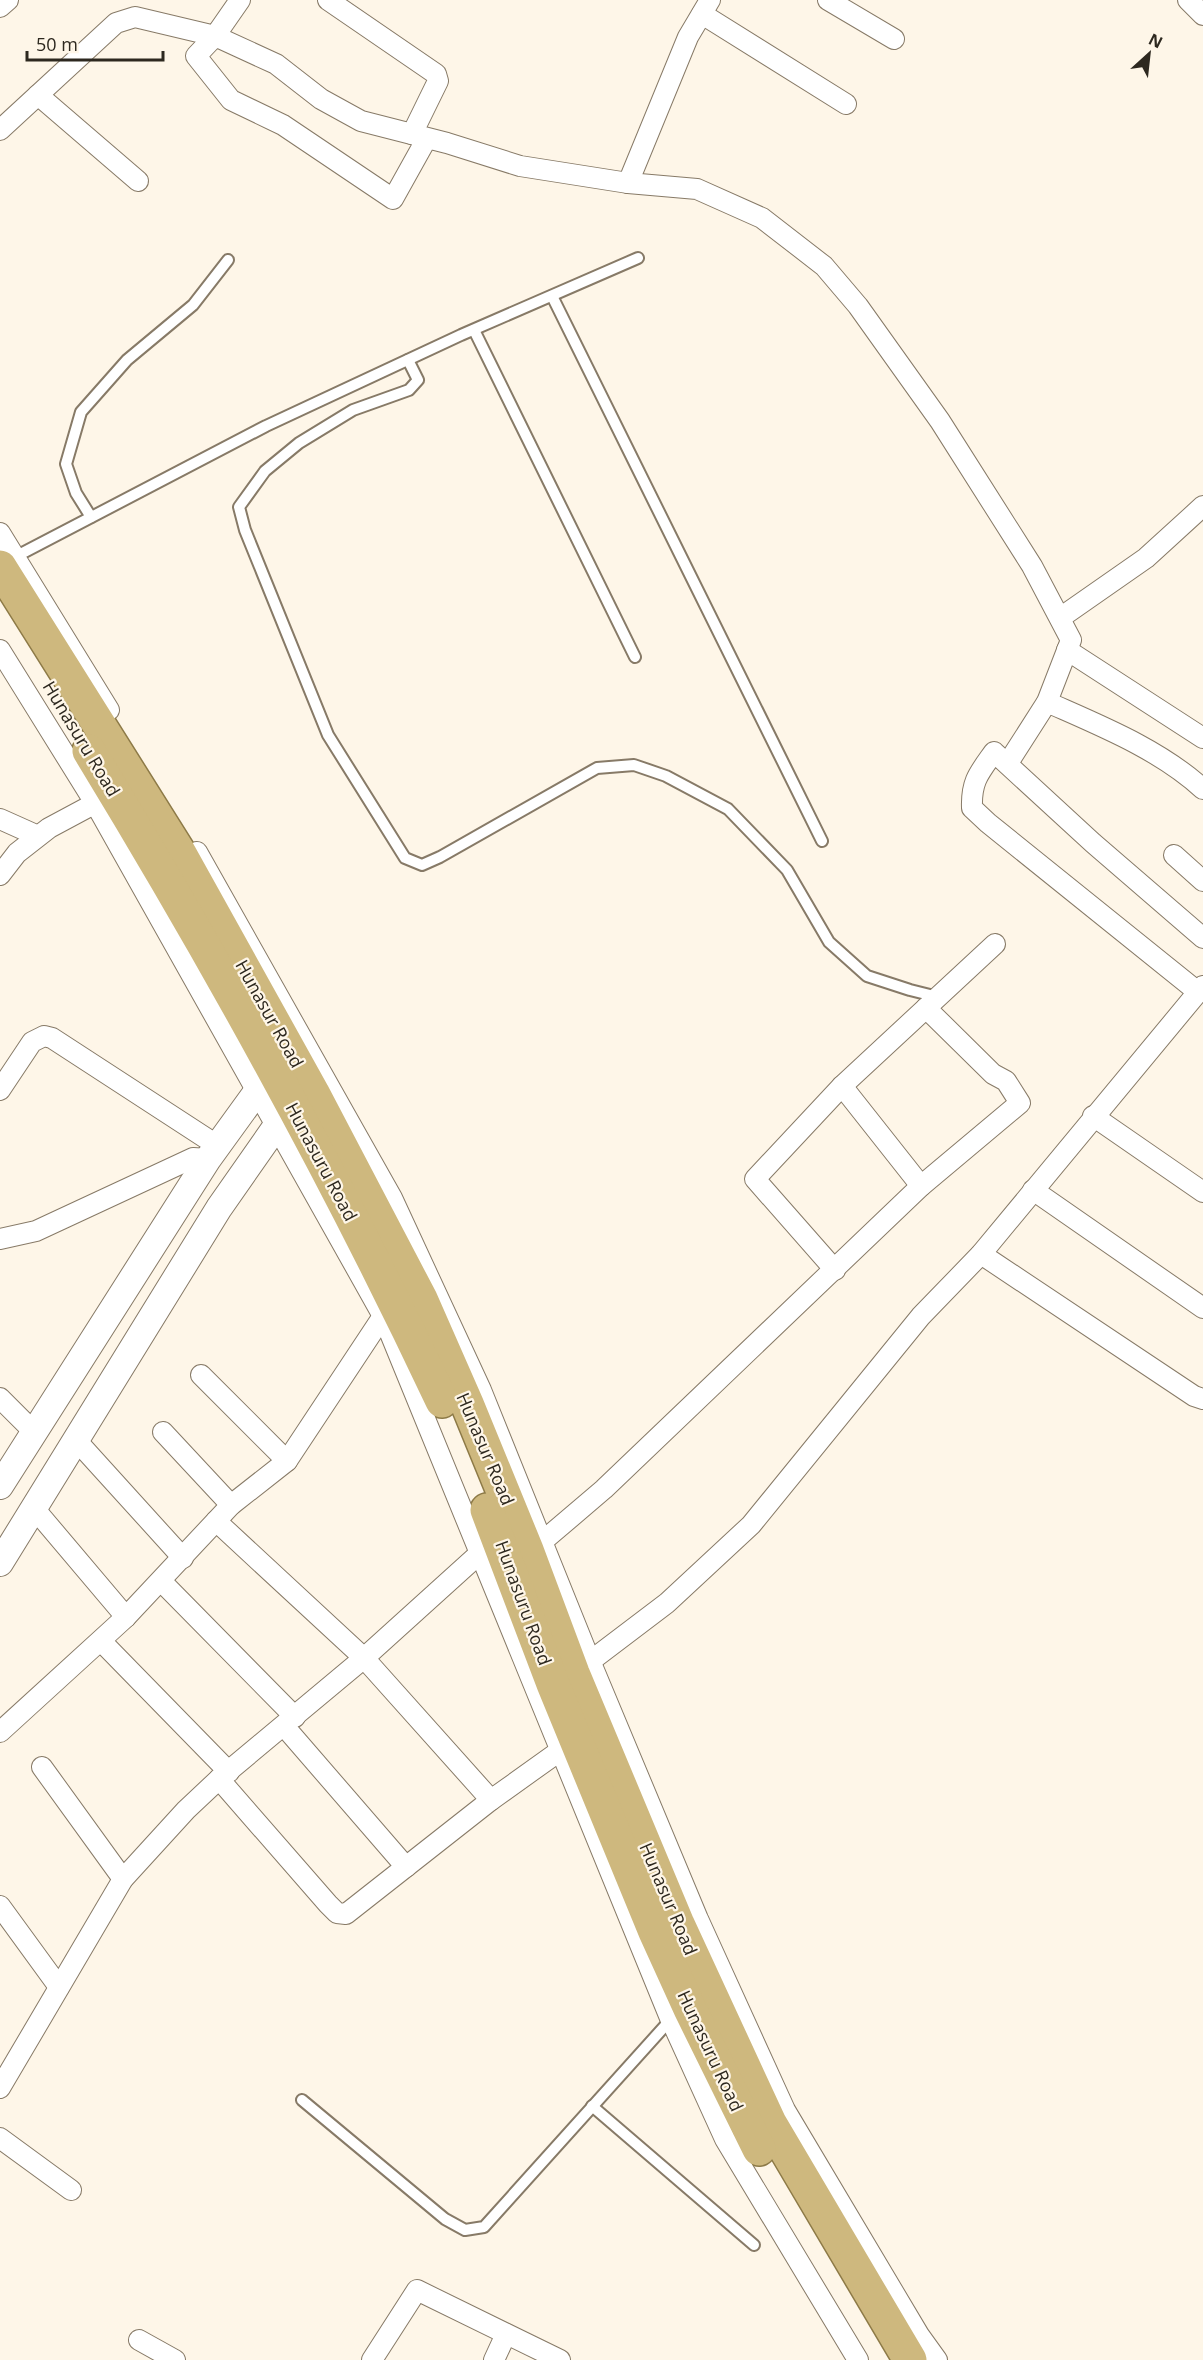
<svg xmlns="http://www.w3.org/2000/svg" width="1203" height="2360" font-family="'Open Sans',sans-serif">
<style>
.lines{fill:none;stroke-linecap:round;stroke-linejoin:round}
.service-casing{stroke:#877a67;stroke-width:14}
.minor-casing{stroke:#877a67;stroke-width:22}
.tertiary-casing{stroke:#877a67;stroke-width:28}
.trunk-casing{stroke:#8d7a47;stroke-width:36}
.service{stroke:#fff;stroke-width:10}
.minor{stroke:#fff;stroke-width:20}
.tertiary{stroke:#fff;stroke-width:26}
.trunk{stroke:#ceb87e;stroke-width:33}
.labels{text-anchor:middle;stroke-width:4.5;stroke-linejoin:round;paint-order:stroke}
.street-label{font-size:18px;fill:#2d281f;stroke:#fef6e8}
</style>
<rect width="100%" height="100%" fill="#fef6e8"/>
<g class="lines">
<g class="service-casing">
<g id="service">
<path d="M552,296L822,841"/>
<path d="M474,330L635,657"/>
<path d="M408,360L418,380L409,390L353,410L299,443L265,471L239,507L245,530L328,735L405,858L422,865L440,857L597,768L634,765L666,776L728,809L787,870L829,942L867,976L910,990L938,997"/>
<path d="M91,517L76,493L66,464L81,412L127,360L193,305L228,260"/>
<path d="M11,559L266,426L461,335L638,258"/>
<path d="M302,2100L445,2219L465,2230L484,2227L673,2017"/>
<path d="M592,2106L754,2245"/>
</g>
</g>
<g class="minor-casing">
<g id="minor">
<path d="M328,0L436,74L438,81L412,134"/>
<path d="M828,0L894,39"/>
<path d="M1188,0L1203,15"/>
<path d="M0,7L8,0"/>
<path d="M702,14L846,104"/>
<path d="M38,95L138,181"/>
<path d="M0,130L116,23L135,17L215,36L240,0"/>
<path d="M427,138L393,199L283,125L231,100L196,56L215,36L276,64L321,99L361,121L447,143L520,166L628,183L697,189L762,218L824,266L858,306L940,421L1032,566L1071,640L1047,702L1008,763"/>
<path d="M628,183L688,37L710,0"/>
<path d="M0,533L109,710"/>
<path d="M1060,618L1146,558L1203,506"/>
<path d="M0,650L95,803L383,1316L670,2018L725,2139L858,2360"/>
<path d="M1067,650L1203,738"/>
<path d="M1047,702C1101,726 1159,749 1203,789"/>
<path d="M0,819L38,836"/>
<path d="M197,852L392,1198L481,1390L591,1663L698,1919L785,2110L919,2335L937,2360"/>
<path d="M1174,855L1203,881"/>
<path d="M0,875L17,853L49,828L105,798"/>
<path d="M1198,992L988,823L972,808C971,781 979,773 994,752L1093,843L1203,938"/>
<path d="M842,1086L921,1186"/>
<path d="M0,1090L32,1042L44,1036L52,1038L218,1146"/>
<path d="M1093,1116L1203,1192"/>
<path d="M1033,1190L1203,1308"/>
<path d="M0,1239L36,1231L193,1158L208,1159"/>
<path d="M981,1254L1194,1396L1203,1399"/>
<path d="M835,1270L755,1179L842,1086L995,944"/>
<path d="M201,1375L287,1461"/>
<path d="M0,1398L35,1433"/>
<path d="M163,1432L231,1505"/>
<path d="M76,1440L183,1558"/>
<path d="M33,1507L126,1617L231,1505L287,1461L383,1316L393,1312"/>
<path d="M216,1521L364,1658L491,1800L561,1750L572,1745"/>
<path d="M534,1546L543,1541L604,1489L921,1186L1020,1103L1006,1081L993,1074L926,1008"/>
<path d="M161,1581L295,1717"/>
<path d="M101,1641L229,1772"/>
<path d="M580,1669L667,1603L751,1525L921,1316L981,1254L1203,986"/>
<path d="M284,1726L406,1867"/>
<path d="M0,1732L126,1617"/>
<path d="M42,1767L123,1879"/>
<path d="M219,1779L328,1904L337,1913L346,1914L491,1800"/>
<path d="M0,1906L59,1987"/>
<path d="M0,2088L123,1879L186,1810L219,1779L364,1658L489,1545"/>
<path d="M0,2138L71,2190"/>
<path d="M139,2340L175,2360"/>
<path d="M372,2360L417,2290L560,2360"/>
<path d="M494,2360L506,2334"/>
</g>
</g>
<g class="tertiary-casing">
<g id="tertiary">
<path d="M0,1486L208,1159L258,1090L275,1074L291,1069"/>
<path d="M0,1563L219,1208L291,1105L305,1097"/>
</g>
</g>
<g class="trunk-casing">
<g id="trunk">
<path d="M0,567L179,852L313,1093L421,1299L468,1406L527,1550L573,1673L678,1924L770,2123L910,2360"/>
<path d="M89,751C217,961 337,1178 442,1401"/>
<path d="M487,1510L553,1684L655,1932L690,2009L759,2149"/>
</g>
</g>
<use href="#service" class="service"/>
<use href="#minor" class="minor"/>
<use href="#tertiary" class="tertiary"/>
<use href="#trunk" class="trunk"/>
</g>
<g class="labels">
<g class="street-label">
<text transform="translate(81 739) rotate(59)" y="6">Hunasuru Road</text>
<text transform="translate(269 1014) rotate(61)" y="6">Hunasur Road</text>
<text transform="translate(321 1162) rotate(62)" y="6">Hunasuru Road</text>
<text transform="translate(485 1449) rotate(67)" y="6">Hunasur Road</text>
<text transform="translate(523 1603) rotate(70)" y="6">Hunasuru Road</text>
<text transform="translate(668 1899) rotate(67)" y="6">Hunasur Road</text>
<text transform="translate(710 2051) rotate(65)" y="6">Hunasuru Road</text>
</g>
</g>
<g transform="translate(1149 54) rotate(27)" stroke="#fef6e8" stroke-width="4.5" paint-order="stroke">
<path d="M0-4.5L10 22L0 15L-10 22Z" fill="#2d281f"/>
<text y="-9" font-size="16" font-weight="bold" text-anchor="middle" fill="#2d281f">N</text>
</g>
<path d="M27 51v9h136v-9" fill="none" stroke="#2d281f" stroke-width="3"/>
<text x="36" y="51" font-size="18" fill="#2d281f" stroke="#fef6e8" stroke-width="4.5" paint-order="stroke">50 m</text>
</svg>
